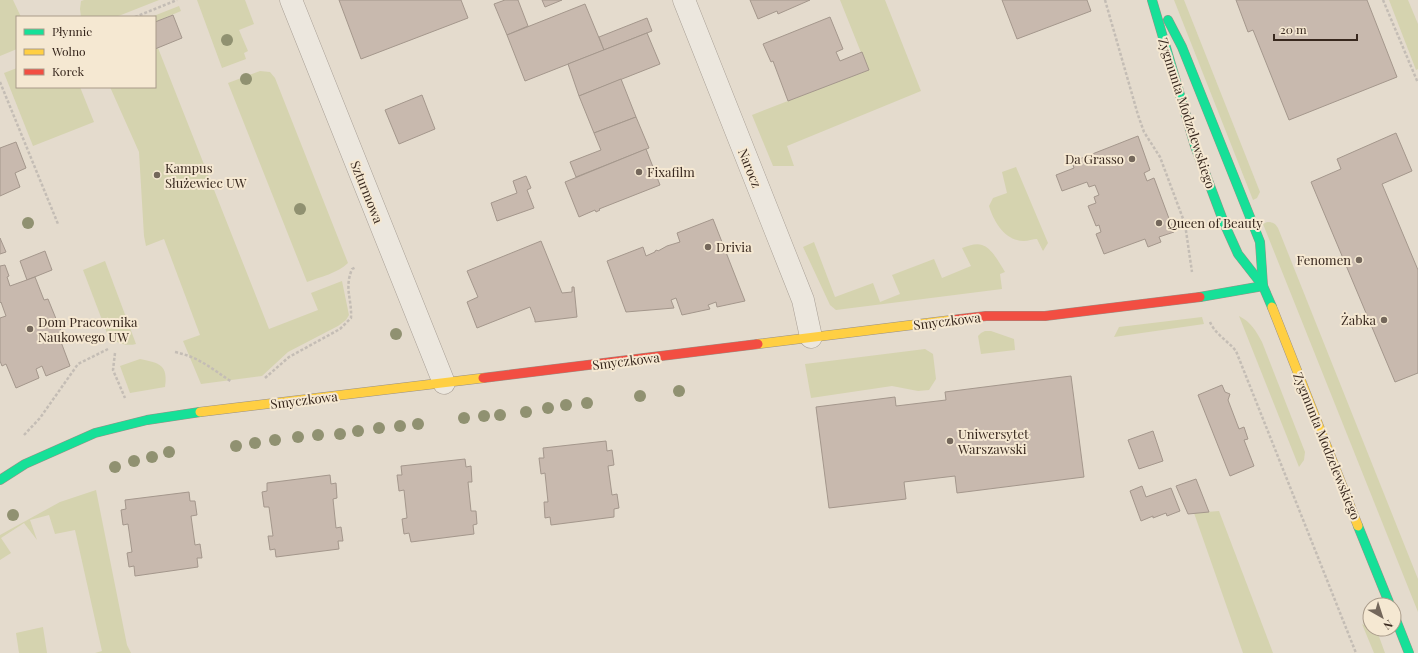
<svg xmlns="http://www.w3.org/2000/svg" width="1418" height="653" font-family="'Playfair Display',serif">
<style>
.green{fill:#d5d3af}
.building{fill:#c8b9ae;stroke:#a4978c}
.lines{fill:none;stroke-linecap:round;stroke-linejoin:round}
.street-casing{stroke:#a9a096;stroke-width:23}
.fast-casing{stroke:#999086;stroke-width:10}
.slow-casing{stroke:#999086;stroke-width:10}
.jam-casing{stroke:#999086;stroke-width:10}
.path{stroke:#c4bdb5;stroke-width:2.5;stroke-dasharray:3 2;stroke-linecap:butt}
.street{stroke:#ece7de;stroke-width:22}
.fast{stroke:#16e098;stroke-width:9}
.slow{stroke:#ffcf43;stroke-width:9}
.jam{stroke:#f24e42;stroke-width:9}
.tree{fill:#909171}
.poi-dot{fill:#74675b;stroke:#f5e8d2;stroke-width:1.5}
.labels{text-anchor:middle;stroke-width:4;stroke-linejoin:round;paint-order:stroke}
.street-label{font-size:13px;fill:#38281e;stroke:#f5e8d2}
.poi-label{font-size:13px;fill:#38281e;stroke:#f5e8d2;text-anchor:start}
</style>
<rect width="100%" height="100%" fill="#e4dbcd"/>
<g class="green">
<path d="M0,0H13L21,17H17V49L0,56Z"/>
<path d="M84,0H159L116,17H81L80,9L81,1Z"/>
<path d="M197,0H245L254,24L239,30L248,51L244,53L246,59L222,68Z"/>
<path d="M840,0H885L921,91L787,146L794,166H773L752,115L868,70Z"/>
<path d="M1174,0H1184L1260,192L1257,198L1253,200Z"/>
<path d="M1389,0H1408L1418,24V69L1416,70Z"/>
<path d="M179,6L181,11L155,22V17H151Z"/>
<path d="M158,48L269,329L318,310L311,293L342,281L349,315L346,320L338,326L288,352L262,376L201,384L183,341L200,335L164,239L146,246L144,236L139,152L110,87H155V49Z"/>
<path d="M17,68V87H80L94,122L33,146L4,73Z"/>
<path d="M260,71L270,72L275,78L348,263C338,273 320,277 307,282L228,83Z"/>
<path d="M1016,167L1048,243L1043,251L1037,239C1033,239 1028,241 1024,241C1005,241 994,222 989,206L993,198L1007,193L1002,172Z"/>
<path d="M1267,222C1273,222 1275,223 1278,228L1418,579V612L1263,224Z"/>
<path d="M814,242L835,297L873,283L880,302L900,294L892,275L934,259L942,278L971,266L962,248C968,246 976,243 982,245C992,248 1000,264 1005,272L1000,274L1002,289L836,310L830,305L803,247Z"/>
<path d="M105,261L136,344C124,347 114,342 107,333L83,270Z"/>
<path d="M1239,316C1251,322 1256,331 1262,342L1305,452L1304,460L1299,467Z"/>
<path d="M1202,317L1204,324L1114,337L1119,327Z"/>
<path d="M985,331H991L1014,339L1015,350L981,354L978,336L981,333Z"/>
<path d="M925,349L933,354L936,379L929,390L918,391L892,386L811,398L805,364Z"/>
<path d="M140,359C160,363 168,365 165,387L130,393L120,366Z"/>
<path d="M96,490L127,645L131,653H95L102,651L75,530L55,534L49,515L30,520L37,540L24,523L1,538L11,553L0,560V535L60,502Z"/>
<path d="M1219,511L1273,653H1243L1194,513Z"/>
<path d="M1362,624L1370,628V629L1377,631L1385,653H1374Z"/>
<path d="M43,627L47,653H19L16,633Z"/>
</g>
<g class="building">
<path d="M339,0H461L468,18L361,59Z"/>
<path d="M505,0H518L528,26L507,35L494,4Z"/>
<path d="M542,0H562L545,7Z"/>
<path d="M750,0H810L778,14L777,11L758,19Z"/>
<path d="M1002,0H1087L1091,11L1017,39Z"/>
<path d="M1236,0H1367L1397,77L1289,120L1253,30L1248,32Z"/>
<path d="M585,4L604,50L525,81L507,35Z"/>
<path d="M173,15L182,38L155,49V22Z"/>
<path d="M830,17L843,49L836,52L840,61L862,52L869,70L788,101L773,61L771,62L763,44Z"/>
<path d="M647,18L652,31L604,50L599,37Z"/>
<path d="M647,33L660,64L579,96L568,64Z"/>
<path d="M621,79L636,117L594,133L579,96Z"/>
<path d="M422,95L435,129L399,144L385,110Z"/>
<path d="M636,117L649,148L576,177L570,162L601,150L594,133Z"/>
<path d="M1396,133L1412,171L1382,184L1418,270V373L1395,382L1311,182L1341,169L1337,159Z"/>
<path d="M1138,136L1150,170L1144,173L1147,181L1154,178L1174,232L1159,237L1161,242L1148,247L1145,239L1104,254L1096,234L1101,232L1099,225L1096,226L1088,206L1096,203L1094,197L1099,195L1095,185L1089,187L1087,182L1062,191L1056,175L1074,168L1072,162Z"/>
<path d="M16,142L26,168L15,173L20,187L0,196V148Z"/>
<path d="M646,149L660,185L599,209L600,210L596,212L595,210L579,217L565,182Z"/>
<path d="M526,176L531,188L527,190L534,208L497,221L491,203L517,193L513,181Z"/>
<path d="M713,219L745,301L717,307L716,302L708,305L710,309L682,315L676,298L671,300L674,308L626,312L607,261L643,247L646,256L655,252V251L657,250L658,251L667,246L680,242L677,233Z"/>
<path d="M0,238L6,252L0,254Z"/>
<path d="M541,241L562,293L572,292V287H574L577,317L535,322V320L530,307L477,328L467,302L478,297L467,271Z"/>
<path d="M45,251L52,270L27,280L20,261Z"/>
<path d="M5,265L9,276L7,277L10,286L35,277L44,300L48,299L65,341L61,342L70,366L46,376L42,366L36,369L39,378L16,388L6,364L2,366L0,361V318L6,316L1,302L0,303V266Z"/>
<path d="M1071,376L1084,477L957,493L955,476L904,482L906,499L829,508L816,407L895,397L896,406L946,400L945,392Z"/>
<path d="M1222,385L1225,392L1230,394L1228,400L1239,429L1244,427L1248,439L1244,440L1254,466L1230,476L1198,395Z"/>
<path d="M1153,431L1163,461L1139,469L1128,440Z"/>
<path d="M606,441L607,451L612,450L614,465L608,466L612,495L617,494L619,508L614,509V517L551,525L550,517L545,518L544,502H548L545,473L541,474L539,458H544L543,448Z"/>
<path d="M465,459L466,467L471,466L472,482H468L471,511H476L477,524L473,525L474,534L411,542L409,533L404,534L402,519L407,518L404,490L399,491L397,475H402L401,466Z"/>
<path d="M330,475L331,484L336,483L337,498L333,499L336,528L341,527L343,541H338L339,549L276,557L275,549L270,550L268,536H273L269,507H264L262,492L267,491V483Z"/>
<path d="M1196,479L1209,512L1188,514L1176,486Z"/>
<path d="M1142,486L1146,497L1171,488L1180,511L1167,516L1166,513L1153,518V516L1141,521L1130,491Z"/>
<path d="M189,492L190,501H195L197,515L191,516L195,545L200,544L202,558H197L198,567L135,576L134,566L129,567L127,553L132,552L128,524L123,525L121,510L126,509L125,500Z"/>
</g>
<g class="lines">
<g class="street-casing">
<g id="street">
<path d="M291,0L444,383"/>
<path d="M684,0L803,300L811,337"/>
</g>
</g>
<g class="fast-casing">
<g id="fast">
<path d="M1152,0L1195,146L1224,223L1238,254L1263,286L1272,307"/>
<path d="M1168,20L1182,47L1260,242L1263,286"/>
<path d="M1200,297L1263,286"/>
<path d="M0,480L25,464L95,433L147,420L200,412"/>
<path d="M1358,526L1390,605"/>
<path d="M1394,615L1409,653"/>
</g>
</g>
<g class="slow-casing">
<g id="slow">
<path d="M1272,307L1358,526"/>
<path d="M758,344L952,320"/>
<path d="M200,412L483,378"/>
</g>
</g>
<g class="jam-casing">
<g id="jam">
<path d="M952,320L986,316H1045L1200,297"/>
<path d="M483,378L758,344"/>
</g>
</g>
<g class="path">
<path d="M1105,0L1138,115L1144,132L1160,157L1185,224L1192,272"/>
<path d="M1383,0L1418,83"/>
<path d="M135,17L177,0"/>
<path d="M0,82L58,224"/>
<path d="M1210,322C1215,334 1228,341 1236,351L1356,653"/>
<path d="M175,352C199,357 212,369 232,382"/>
<path d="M115,353L113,370L125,398"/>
<path d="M265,378L289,357L340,329L351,318C352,298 344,289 352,269L356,267"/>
<path d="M24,435L40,418L78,364L108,349"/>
</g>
<use href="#street" class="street"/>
<use href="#fast" class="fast"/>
<use href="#slow" class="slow"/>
<use href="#jam" class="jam"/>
</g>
<g class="tree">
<circle cx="227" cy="40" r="6"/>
<circle cx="246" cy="79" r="6"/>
<circle cx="300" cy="209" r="6"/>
<circle cx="28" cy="223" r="6"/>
<circle cx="396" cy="334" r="6"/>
<circle cx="679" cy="391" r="6"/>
<circle cx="640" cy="396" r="6"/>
<circle cx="587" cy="403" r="6"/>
<circle cx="566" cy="405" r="6"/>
<circle cx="548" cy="408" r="6"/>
<circle cx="526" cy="412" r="6"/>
<circle cx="500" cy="415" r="6"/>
<circle cx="484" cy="416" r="6"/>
<circle cx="464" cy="418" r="6"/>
<circle cx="418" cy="424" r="6"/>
<circle cx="400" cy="426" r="6"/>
<circle cx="379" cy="428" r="6"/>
<circle cx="358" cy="431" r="6"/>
<circle cx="340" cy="434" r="6"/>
<circle cx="318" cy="435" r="6"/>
<circle cx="298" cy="437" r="6"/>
<circle cx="275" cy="440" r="6"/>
<circle cx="255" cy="443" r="6"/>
<circle cx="236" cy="446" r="6"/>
<circle cx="169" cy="452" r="6"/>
<circle cx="152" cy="457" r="6"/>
<circle cx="134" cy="461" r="6"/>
<circle cx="115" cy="467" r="6"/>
<circle cx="13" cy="515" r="6"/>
</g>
<g class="poi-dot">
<circle cx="1132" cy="159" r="4"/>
<circle cx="639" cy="172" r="4"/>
<circle cx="157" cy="175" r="4"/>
<circle cx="1159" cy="223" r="4"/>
<circle cx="708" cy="247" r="4"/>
<circle cx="1359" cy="260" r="4"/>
<circle cx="1384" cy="320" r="4"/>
<circle cx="30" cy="329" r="4"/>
<circle cx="950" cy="441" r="4"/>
</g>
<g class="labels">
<g class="street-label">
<text transform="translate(1187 113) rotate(72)" y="5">Zygmunta Modzelewskiego</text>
<text transform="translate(750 168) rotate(68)" y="5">Narocz</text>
<text transform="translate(367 192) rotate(68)" y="5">Szturmowa</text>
<text transform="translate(947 321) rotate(-7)" y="5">Smyczkowa</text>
<text transform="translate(626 361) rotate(-7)" y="5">Smyczkowa</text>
<text transform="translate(304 400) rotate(-7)" y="5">Smyczkowa</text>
<text transform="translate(1327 446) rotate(68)" y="5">Zygmunta Modzelewskiego</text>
</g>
<g class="poi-label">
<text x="1124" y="164" text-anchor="end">Da Grasso</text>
<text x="165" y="173">Kampus<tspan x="165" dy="15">Służewiec UW</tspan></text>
<text x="647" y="177">Fixafilm</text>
<text x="1167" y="228">Queen of Beauty</text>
<text x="716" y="252">Drivia</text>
<text x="1351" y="265" text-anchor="end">Fenomen</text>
<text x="1376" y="325" text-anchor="end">Żabka</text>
<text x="38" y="327">Dom Pracownika<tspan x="38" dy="15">Naukowego UW</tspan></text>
<text x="958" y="439">Uniwersytet<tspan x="958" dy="15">Warszawski</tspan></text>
</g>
</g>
<rect x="16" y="16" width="140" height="72" fill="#f5e8d2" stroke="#a99b8a"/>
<rect x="24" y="29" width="20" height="6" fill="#16e098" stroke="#a99b8a"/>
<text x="52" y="36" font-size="12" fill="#38281e">Płynnie</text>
<rect x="24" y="49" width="20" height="6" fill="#ffcf43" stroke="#a99b8a"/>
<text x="52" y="56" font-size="12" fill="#38281e">Wolno</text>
<rect x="24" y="69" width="20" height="6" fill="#f24e42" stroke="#a99b8a"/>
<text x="52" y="76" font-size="12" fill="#38281e">Korek</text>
<g transform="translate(1382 617) rotate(141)"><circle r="19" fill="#f5e8d2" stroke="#a99b8a"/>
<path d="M0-3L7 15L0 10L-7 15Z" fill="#74675b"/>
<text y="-6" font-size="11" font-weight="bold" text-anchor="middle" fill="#38281e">N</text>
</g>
<path d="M1274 34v6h83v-6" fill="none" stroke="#38281e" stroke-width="2"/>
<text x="1280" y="34" font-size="12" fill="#38281e" stroke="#f5e8d2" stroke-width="3" paint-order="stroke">20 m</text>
</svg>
